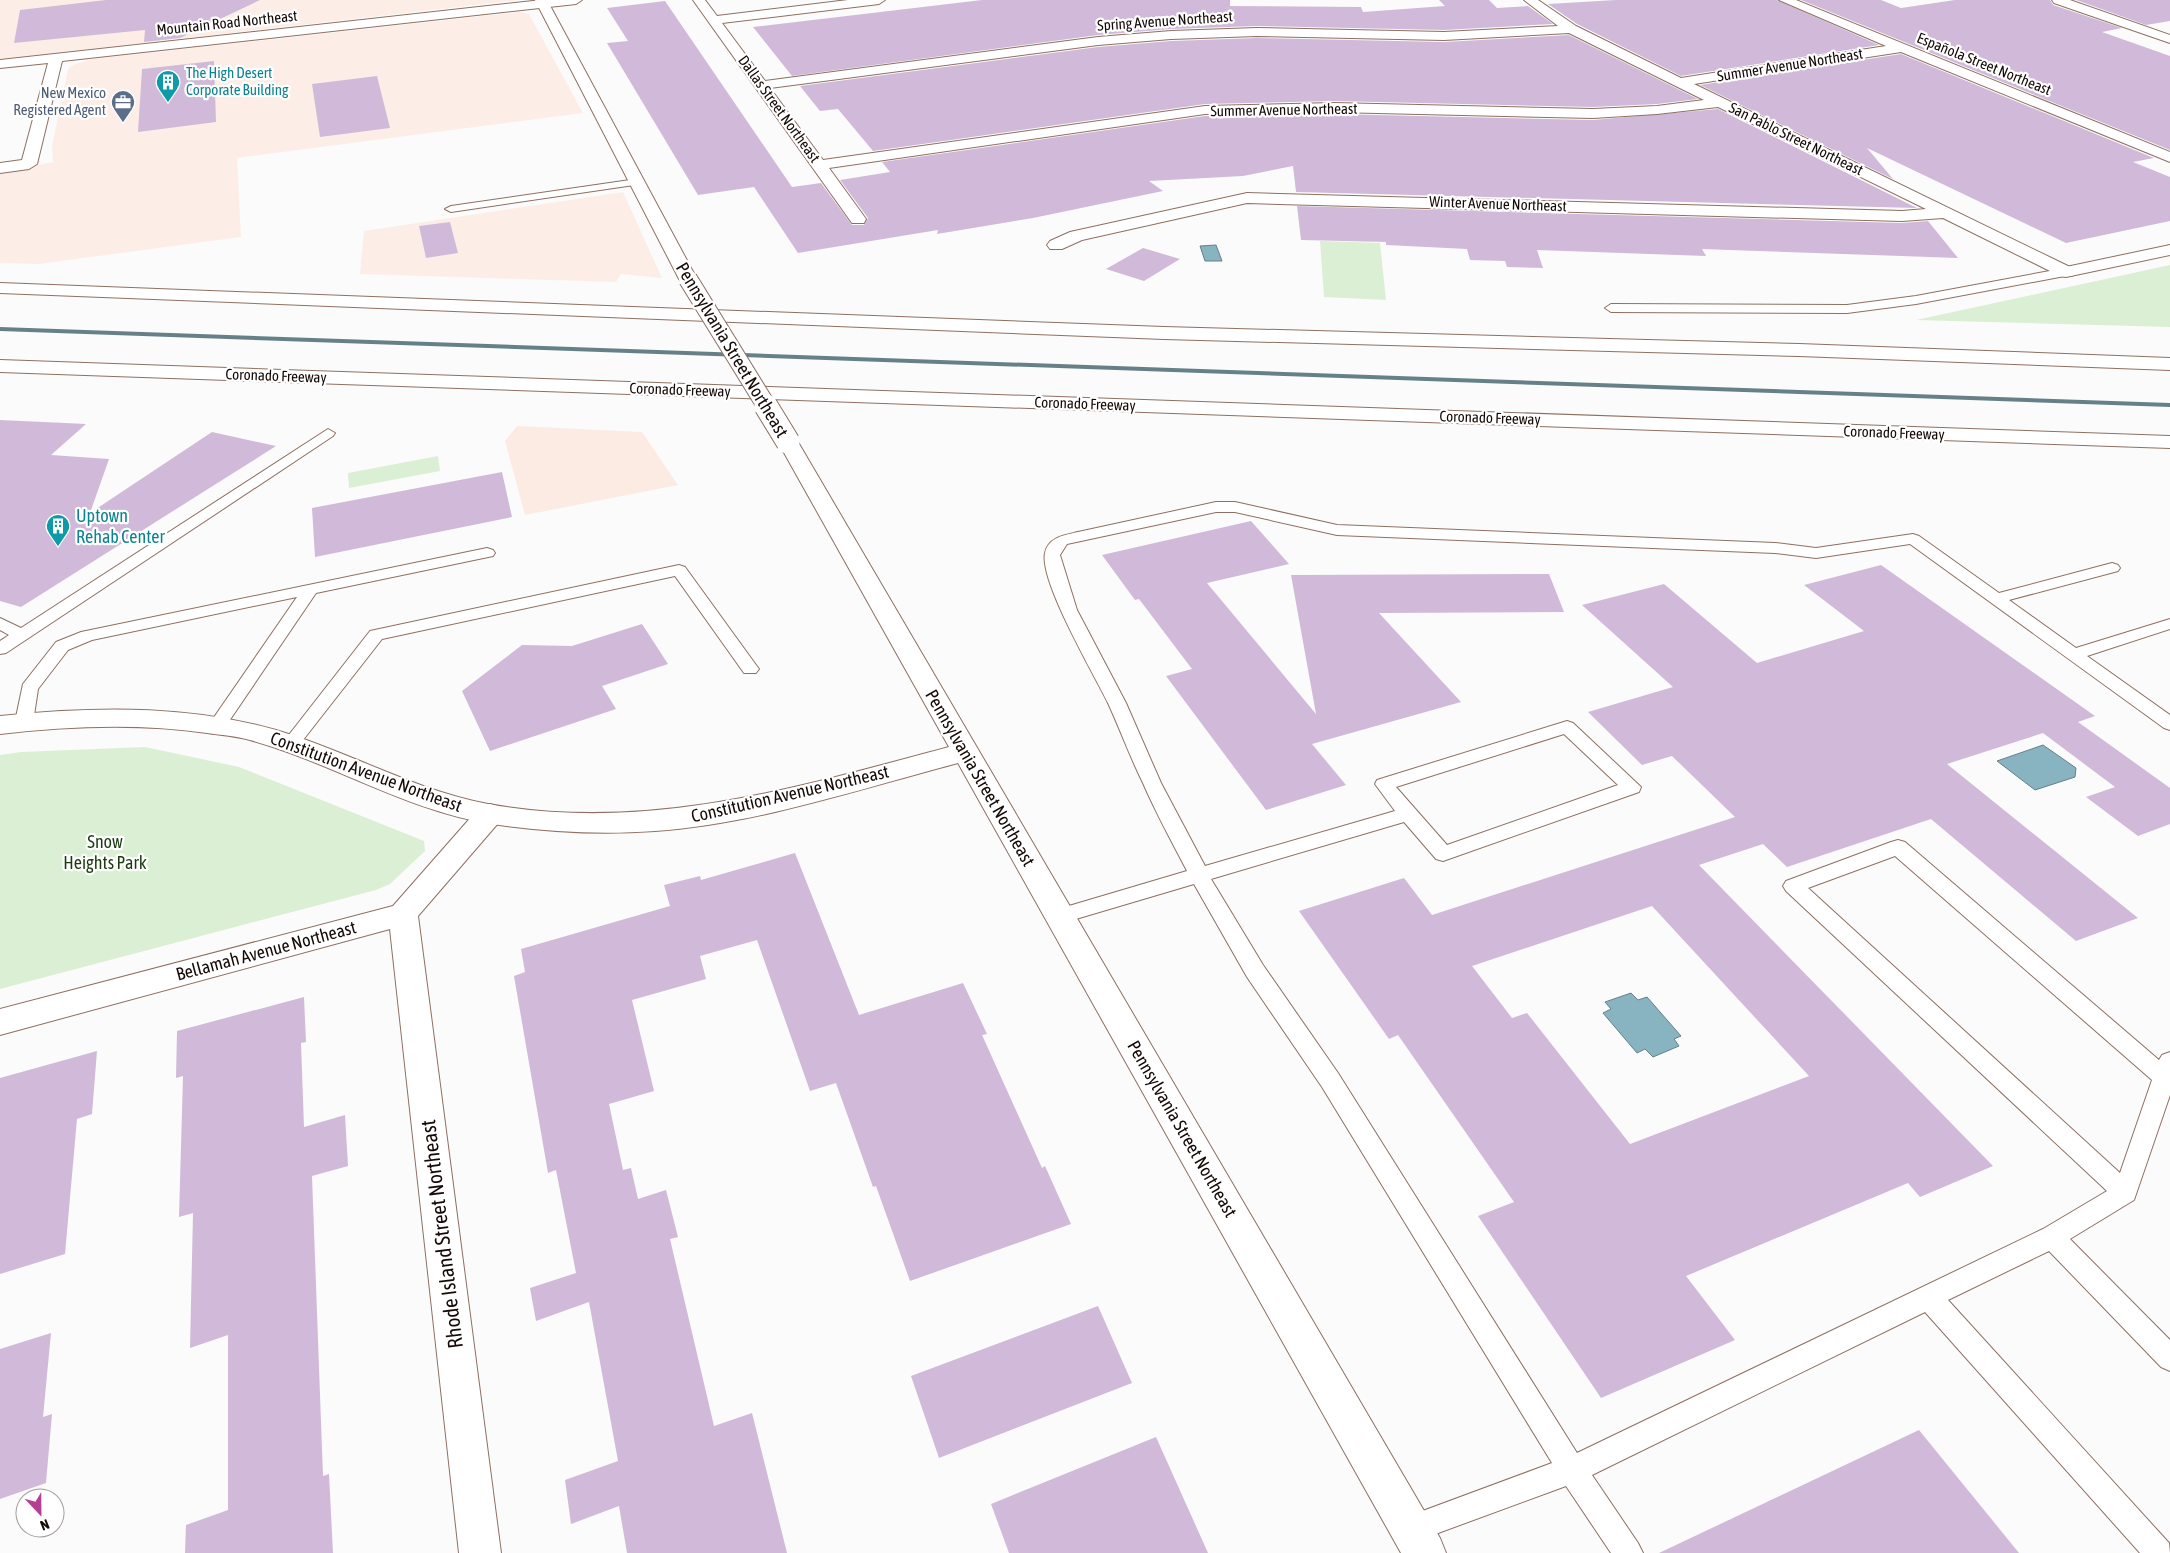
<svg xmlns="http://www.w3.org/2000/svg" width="2170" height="1553" font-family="'Asap Condensed',sans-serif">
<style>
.commercial{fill:#fceee7}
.built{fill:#fcebe3}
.green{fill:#dbefd4}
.water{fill:#88b3c0;stroke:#668088}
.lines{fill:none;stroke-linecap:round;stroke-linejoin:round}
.stream{fill:#668088;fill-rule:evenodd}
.building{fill:#d1bad9;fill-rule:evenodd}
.service-casing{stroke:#8e7062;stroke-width:2}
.minor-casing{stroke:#8e7062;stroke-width:2}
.tertiary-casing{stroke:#8e7062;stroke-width:2}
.motorway-casing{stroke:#8e7062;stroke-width:2}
.service{fill:#fff;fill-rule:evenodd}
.minor{fill:#fff;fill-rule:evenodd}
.tertiary{fill:#fff;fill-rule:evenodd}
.motorway{fill:#fff;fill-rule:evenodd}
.tertiary-bridge-far1-casing{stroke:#8e7062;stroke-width:20;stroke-linecap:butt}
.tertiary-bridge-casing{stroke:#8e7062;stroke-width:25;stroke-linecap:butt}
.tertiary-bridge-far1{stroke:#fff;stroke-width:18}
.tertiary-bridge{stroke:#fff;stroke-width:23}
.labels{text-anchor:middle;stroke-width:4.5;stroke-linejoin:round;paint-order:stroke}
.far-street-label{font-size:15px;fill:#150a06;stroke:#fff}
.far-culture-label{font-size:15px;fill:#0d838f;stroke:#fff;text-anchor:start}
.far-service-label{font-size:15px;fill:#4e5e75;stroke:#fff;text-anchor:end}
.street-label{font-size:18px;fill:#150a06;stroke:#fff}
.culture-label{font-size:18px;fill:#0d838f;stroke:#fff;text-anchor:start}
.park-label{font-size:18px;fill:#1c3c10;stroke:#fff}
.near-street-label{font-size:21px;fill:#150a06;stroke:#fff}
</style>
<rect width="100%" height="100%" fill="#fbfbfb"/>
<g class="commercial">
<path d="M0,0H519L0,59Z"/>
<path d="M519,12L529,14L583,113L237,158L241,237L39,264L0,263V172L53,162L52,146L68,69L73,65L92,59Z"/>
<path d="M623,192L662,278L621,274L616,282L360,274L364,231Z"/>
</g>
<path class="built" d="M517,426L642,432L678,485L525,515L505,441Z"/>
<g class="green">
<path d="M1320,241L1380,243L1386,300L1324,297Z"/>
<path d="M2170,265V327L1916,320Z"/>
<path d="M438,456L440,471L349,488L348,473Z"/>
<path d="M145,747L239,767L424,841L425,851L390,884L376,890L0,989V755L21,752Z"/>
</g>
<g class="water">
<path d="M1216,245L1222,261H1205L1200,246Z"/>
<path d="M2043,745L2076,768L2075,777L2035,790L1997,761Z"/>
<path d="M1631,993L1638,1000L1647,997L1681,1036L1674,1039L1679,1046L1653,1057L1645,1049L1637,1053L1603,1013L1611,1009L1605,1002Z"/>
</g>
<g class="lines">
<path class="stream" d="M0,327L2170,403V407L0,331Z"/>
</g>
<g class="building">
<path d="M106,0H260L180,38L144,42L145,30L14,43L20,10Z"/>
<path d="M982,0H1230V6L1361,7L1363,12L1445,6L1439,0H1489L1497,8L1528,6L1553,24L1444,30L1257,26L1171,29L1098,35L792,76L753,27Z"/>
<path d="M1616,0H1777L1879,45L1681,76L1577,24L1548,4Z"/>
<path d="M1801,0H1881L1901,8L1955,0H2050L2053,5L2122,28L2102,32L2170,56V150Z"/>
<path d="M2076,0H2170V21L2146,25Z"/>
<path d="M665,1L792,187L821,183L852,225H864L868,218L840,180L890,172L882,162L1205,116L1334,114L1593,120L1718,109L1917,208L1296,192L1293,166L1243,176L1149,181L1163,191L1033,218L937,234L938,230L798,253L754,187L698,195L607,43L628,41L607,8Z"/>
<path d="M1569,35L1698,99L1657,104L1593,107L1334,101L1205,104L873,151L838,109L820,111L800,86L1098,47L1171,41L1257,38L1444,42Z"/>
<path d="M1901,54L2154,158L2133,162L2170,177V221L2066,243L1867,148L1893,179L1700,85Z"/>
<path d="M214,61L216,122L138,132L142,69Z"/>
<path d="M377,76L390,128L320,137L312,84Z"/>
<path d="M1297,206L1902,223L1928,221L1958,258L1702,249L1706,256L1537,250L1543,268L1507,267L1505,261L1470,260L1467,249L1386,245V242L1301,240Z"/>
<path d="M450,222L458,253L426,258L419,226Z"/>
<path d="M1143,248L1180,259L1144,281L1106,269Z"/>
<path d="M0,420L86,424L51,455L109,459L90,513L212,432L276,446L21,607L0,601Z"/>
<path d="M502,472L512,517L315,557L312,508Z"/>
<path d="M1251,521L1289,564L1207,583L1316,714L1291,575L1549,574L1564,612L1379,613L1461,702L1312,744L1346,785L1266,810L1166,676L1192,669L1139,599L1135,600L1102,555Z"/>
<path d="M1881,565L2095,716L2078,722L2170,788V824L2138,836L2086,797L2115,787L2043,733L1947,764L2138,918L2076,941L1931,819L1787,867L1763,844L1699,865L1993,1166L1920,1197L1908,1183L1686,1276L1735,1340L1601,1398L1478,1216L1514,1202L1398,1035L1389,1039L1299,911L1404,878L1432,915L1735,817L1672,756L1642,765L1588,712L1673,687L1582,605L1664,584L1757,663L1864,631L1804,585ZM1652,906L1809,1076L1630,1144L1527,1013L1512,1018L1472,966Z"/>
<path d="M642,624L668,664L602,686L616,709L490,751L462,691L522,645L572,646Z"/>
<path d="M795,853L859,1015L963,983L987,1034L982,1035L1042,1168L1045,1166L1071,1224L910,1281L876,1186L873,1187L836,1083L810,1091L757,940L700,956L706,979L632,1000L654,1091L609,1104L623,1170L631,1168L638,1199L666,1190L678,1237L670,1239L714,1426L752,1413L787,1553H627L619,1506L571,1524L565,1480L618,1461L589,1302L536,1321L530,1288L576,1273L556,1170L548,1173L514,976L525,972L521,949L670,906L664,885L700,876L701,880Z"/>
<path d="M304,997L306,1042L301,1043L304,1127L345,1115L348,1166L312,1176L323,1476L329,1474L333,1553H185L186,1525L228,1510V1335L190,1348L193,1213L179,1217L183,1076L176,1078L177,1031Z"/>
<path d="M97,1051L92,1114L77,1119L65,1254L0,1274V1078Z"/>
<path d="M1098,1306L1132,1383L939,1458L911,1376Z"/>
<path d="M51,1333L43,1417L52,1414L46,1483L0,1499V1349Z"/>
<path d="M1919,1430L2019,1553H1659Z"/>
<path d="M1156,1437L1208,1553H1009L991,1504Z"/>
</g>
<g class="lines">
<g class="service-casing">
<g id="service">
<path d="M637,179L641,180V184L451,212L445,209L451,206Z"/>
<path d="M2066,268L2070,269L2072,272L2070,275L1916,304L1847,313L1611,312L1605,308L1611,304L1847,305L1916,296Z"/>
<path d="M328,429L335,433L333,436L6,653L0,654V641L9,635L0,630V618L21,628Z"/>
<path d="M1216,502H1235L1337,525L1775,543L1816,548L1913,534L1919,536L1999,593L2112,563L2118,565L2120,568L2118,571L2009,600L2076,648L2170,619V629L2087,656L2170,715V730L2164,728L1910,544L1816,558L1775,553L1337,535L1235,512H1216L1067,544L1060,555L1077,610L1126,703L1161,783L1205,866L1395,811L1375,784L1377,780L1567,721L1573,723L1641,787L1639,792L1443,861L1436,859L1404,822L1211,879L1263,965L1338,1073L1577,1453L2043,1229L2107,1191L1786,891L1783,886L1786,881L1891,842L1898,840L1905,842L2159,1060L2162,1055L2170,1052V1095L2134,1200L2070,1239L2170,1340V1371L2161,1367L2049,1251L1948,1300L2169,1543L2170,1553H2140L1925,1312L1592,1475L1638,1543L1643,1553H1611L1566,1486L1411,1543L1401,1539L1397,1529L1401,1519L1552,1463L1322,1087L1247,977L1194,884L1059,924L1052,921L1049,916L1052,911L1187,871C1172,842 1156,813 1143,783C1130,757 1120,729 1108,703C1094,674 1039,581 1045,553C1048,537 1065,535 1078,532ZM1564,734L1618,785L1447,845L1396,787ZM1895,856L2152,1080L2120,1173L1808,888Z"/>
<path d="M487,548L493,550L495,553L493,556L316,593L223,730H211L208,726L297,597L92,640L68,650L38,689L33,722L30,726H18L15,722L23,684L56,642L81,632Z"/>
<path d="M679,565L685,567L756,665L759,669L756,673H744L675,576L382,639L296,749L290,751L284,749L281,745L370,631Z"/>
</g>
</g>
<g class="minor-casing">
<g id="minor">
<path d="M542,0H582L576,4L62,61L37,164L29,169L0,173V163L22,160L48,63L0,68V60Z"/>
<path d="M693,0H705L717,16L848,0H885L879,4L722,23L765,81L1098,37L1171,31L1257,28L1444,32L1558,26L1524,0H1538L1576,26L1681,78L1886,46L1779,0H1796L2170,152V162L1901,52L1694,84L2072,268L2075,272L2072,276H2060L1943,218L1902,221L1247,203L1082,240L1062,249H1050L1047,245L1050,241L1070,232L1247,193L1902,211L1926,209L1718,107L1657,114L1593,118L1334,112L1205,114L829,168L866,219L864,223H852ZM1569,33L1704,100L1657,106L1593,109L1334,103L1205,106L823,160L770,88L1098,45L1171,39L1257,36L1444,40Z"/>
<path d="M2052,0H2070L2170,35V43L2054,3Z"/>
<path d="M490,804L500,807L504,814L500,821L418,916L501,1553H459L390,929L0,1035V1009L393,906L480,807Z"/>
</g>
</g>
<g class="tertiary-casing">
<g id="tertiary">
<path d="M535,0H547L697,279L694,283H682L679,279Z"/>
<path d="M2170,245V255L2066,277L2060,276L2057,272L2060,268L2066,267Z"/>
<path d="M788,436L795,438L798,442L1440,1538L1446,1553H1401L958,763C860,789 756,824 655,831C601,835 546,832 492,824C407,811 333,763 250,740C236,736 221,735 207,733C138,723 69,726 0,734V716C98,706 200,704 295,736C360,758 420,791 488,804C648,833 795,788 949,747L778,442L781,438Z"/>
</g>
</g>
<g class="motorway-casing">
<g id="motorway">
<path d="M0,283L1164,327L1799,344L2170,358V370L1799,356L1164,339L0,293Z"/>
<path d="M0,360L2170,436V448L0,372Z"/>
</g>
</g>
<use href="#service" class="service"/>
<use href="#minor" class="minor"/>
<use href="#tertiary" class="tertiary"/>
<use href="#motorway" class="motorway"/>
<g class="tertiary-bridge-far1-casing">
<path id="tertiary-bridge-far1" d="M688,279L767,407"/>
</g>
<g class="tertiary-bridge-casing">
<path id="tertiary-bridge" d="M766,406L788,442"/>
</g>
<use href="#tertiary-bridge-far1" class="tertiary-bridge-far1"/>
<use href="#tertiary-bridge" class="tertiary-bridge"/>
</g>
<defs>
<g id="building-pin" transform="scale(1.25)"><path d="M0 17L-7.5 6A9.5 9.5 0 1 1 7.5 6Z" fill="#0f9aa8" stroke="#fff"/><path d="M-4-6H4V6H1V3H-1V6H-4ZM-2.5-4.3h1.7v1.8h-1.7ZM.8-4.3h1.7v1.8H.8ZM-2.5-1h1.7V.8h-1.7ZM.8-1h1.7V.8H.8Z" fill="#fff"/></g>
<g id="office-pin" transform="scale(1.25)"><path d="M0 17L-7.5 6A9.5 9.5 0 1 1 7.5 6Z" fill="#5c6f8a" stroke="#fff"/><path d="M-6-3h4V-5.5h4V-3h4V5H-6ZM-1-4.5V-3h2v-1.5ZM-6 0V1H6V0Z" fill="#fff"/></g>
</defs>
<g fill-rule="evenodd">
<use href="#building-pin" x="168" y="82"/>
<use href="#office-pin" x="123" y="102"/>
<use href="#building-pin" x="58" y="526"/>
</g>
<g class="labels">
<g class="far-street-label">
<text transform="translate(1165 21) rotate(-4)" y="5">Spring Avenue Northeast</text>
<text transform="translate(227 23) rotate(-6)" y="5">Mountain Road Northeast</text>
<text transform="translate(1984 64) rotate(22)" y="5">Española Street Northeast</text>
<text transform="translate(1790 65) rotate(-9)" y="5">Summer Avenue Northeast</text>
<text transform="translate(779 109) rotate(54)" y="5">Dallas Street Northeast</text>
<text transform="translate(1284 110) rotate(-1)" y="5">Summer Avenue Northeast</text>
<text transform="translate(1796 139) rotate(26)" y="5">San Pablo Street Northeast</text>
<text transform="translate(1498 204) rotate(2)" y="5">Winter Avenue Northeast</text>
<text transform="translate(276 376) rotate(2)" y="5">Coronado Freeway</text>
<text transform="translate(680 390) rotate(2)" y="5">Coronado Freeway</text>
<text transform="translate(1085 404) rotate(2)" y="5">Coronado Freeway</text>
<text transform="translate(1490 418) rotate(2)" y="5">Coronado Freeway</text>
<text transform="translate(1894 433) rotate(2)" y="5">Coronado Freeway</text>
</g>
<g class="far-culture-label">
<text x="186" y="78">The High Desert<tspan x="186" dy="17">Corporate Building</tspan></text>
</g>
<g class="far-service-label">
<text x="106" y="98">New Mexico<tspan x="106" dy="17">Registered Agent</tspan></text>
</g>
<g class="street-label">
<text transform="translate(732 350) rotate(59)" y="6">Pennsylvania Street Northeast</text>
<text transform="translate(366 772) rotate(20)" y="6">Constitution Avenue Northeast</text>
<text transform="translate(980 778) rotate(60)" y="6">Pennsylvania Street Northeast</text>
<text transform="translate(790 794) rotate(-13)" y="6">Constitution Avenue Northeast</text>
<text transform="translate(266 951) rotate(-15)" y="6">Bellamah Avenue Northeast</text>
<text transform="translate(1182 1129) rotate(60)" y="6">Pennsylvania Street Northeast</text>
</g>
<g class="culture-label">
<text x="76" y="522">Uptown<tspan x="76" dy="21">Rehab Center</tspan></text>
</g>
<g class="park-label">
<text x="105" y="848">Snow<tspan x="105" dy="21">Heights Park</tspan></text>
</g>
<g class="near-street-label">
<text transform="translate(442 1234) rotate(-97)" y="7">Rhode Island Street Northeast</text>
</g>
</g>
<g transform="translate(40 1513) rotate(158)"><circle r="24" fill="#ffffff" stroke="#a19d9b"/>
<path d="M0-4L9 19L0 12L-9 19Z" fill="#b63f96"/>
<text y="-8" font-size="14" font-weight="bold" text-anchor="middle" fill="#150a06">N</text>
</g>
</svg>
